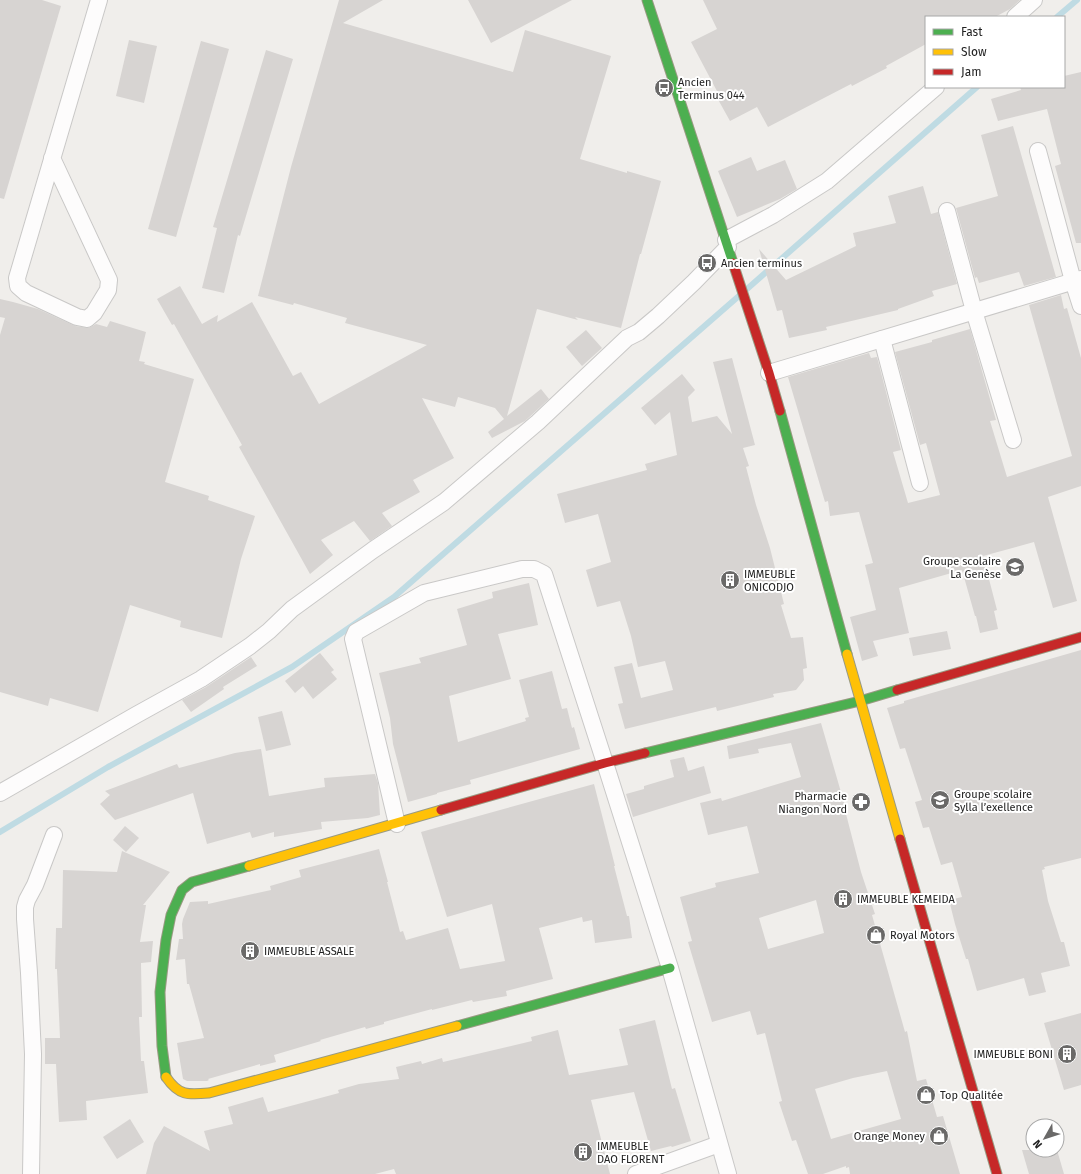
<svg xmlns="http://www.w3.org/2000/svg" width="1081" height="1174" font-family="'Fira Sans',sans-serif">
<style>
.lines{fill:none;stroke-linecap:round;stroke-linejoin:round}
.stream{stroke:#bfdbe3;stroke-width:6}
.building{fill:#d7d4d2;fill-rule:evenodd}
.street-casing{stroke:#c9c8c7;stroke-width:18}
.fast-casing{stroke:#999a82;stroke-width:11}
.slow-casing{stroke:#999a82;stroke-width:11}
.jam-casing{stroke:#999a82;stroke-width:11}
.street{stroke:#fdfcfc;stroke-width:16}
.fast{stroke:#4caf50;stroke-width:9}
.slow{stroke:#ffc107;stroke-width:9}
.jam{stroke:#c62828;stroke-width:9}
.labels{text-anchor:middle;stroke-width:4;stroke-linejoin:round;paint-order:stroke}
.poi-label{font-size:11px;fill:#222;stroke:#fff;text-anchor:start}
</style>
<rect width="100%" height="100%" fill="#f0eeeb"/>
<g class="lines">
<g class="stream">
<path d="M1057,17L1077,0"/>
<path d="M747,289L977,87"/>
<path d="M0,832L108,767L292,667L394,597L740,295"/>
</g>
</g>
<g class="building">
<path d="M0,0H42L61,6L4,199L0,198Z"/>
<path d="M339,0H383L343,23L513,72L525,30L611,56L580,159L627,173V171L661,181L641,254H640L621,328L575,317L578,320L537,309L507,416L541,389L549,399L525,421L492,438L488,432L504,419L495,408L458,397L455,407L422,398L454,458L413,480L420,492L382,513L392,526L370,541L354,521L321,540L333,555L310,574L239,447L242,445L174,324L172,325L157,299L180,286L202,324L218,315L217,322L252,302L293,376L301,372L319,404L427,345L345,323L347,318L294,303L293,305L258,296L291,167Z"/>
<path d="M468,0H572L491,43Z"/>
<path d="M703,0H1020L1010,9L995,17H926V44L886,66L887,68L852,86L851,84L768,127L757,107L730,121L715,94L718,93L691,42L717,29Z"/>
<path d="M129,40L157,46L144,103L116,96Z"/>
<path d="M201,41L229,49L176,237L148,229Z"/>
<path d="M266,50L293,59L240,236L238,235L224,293L202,288L217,228L213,227Z"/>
<path d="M1081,72V243H1076L1055,166L1061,164L1047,109L998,121L991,99L1021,90L1020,87H1064V76Z"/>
<path d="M1013,126L1056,277L1024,286L1019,272L979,283L977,277L975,278L956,208L998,196L981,135Z"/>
<path d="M751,157L757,171L785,160L797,189L780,199L737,217L718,171Z"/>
<path d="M923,186L931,214L938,212L957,284L932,291L934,296L898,309V310L826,327L827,330L789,338L782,310L777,311L759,249L786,280L856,246L853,233L896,223L888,196Z"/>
<path d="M1061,295L1064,309L1067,308L1081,358V486L1048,497L1077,601L1053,608L1034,542L983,556L997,610L994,611L998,629L980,633L976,616H975L962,570L899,588L909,633L873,641L878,656L862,661L850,617L876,610L865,565L873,563L859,512L830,516L828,501L825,502L788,377L869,353L871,358L877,357L901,450L893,452L908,503L940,495L926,443L920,445L895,352L932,342V340L970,329L996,420L990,421L1007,477L1072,456L1029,305Z"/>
<path d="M0,299L13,302L38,309L75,326L89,328L96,324L107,327L110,321L146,332L139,361L145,362L144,364L194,379L165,482L209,496L208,500L255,516L241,559L222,638L180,627L181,621L130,605L98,712L50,698L48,706L0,692V335L5,318L0,317Z"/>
<path d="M586,330L602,348L582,366L566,347Z"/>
<path d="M732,358L755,445L743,448L749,466L746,467L756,505L770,548L784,604L781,605L791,638L803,637L807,668L803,669L804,680L796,690L773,694L774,697L717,711L716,707L625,729L618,704L623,703L614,667L632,663L641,698L673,690L665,661L638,667L631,636L620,601L597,607L586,570L611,562L598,514L565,523L557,494L647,470L645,464L677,455L670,412L655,425L641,408L682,374L695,390L688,397L692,422L717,416L732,434L713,362Z"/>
<path d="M529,583L538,625L498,634L511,679L449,696L458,742L526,721L525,718L529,717L519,680L552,671L562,709L567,708L572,728L574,727L580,749L470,780L471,784L437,793V794L408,802L393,744L390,718L379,673L421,663L419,658L467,645L457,609L493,598L492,592Z"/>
<path d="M947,631L951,649L913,656L909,638Z"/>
<path d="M1081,650V858L1044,867L1045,869L1042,870L1048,901L1061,942H1064L1070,966L1041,973L1046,992L1029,996L1024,978L977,991L968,959H966L955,924L949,900L962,897L952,862L941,865L929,827L923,828L915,802L922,800L905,748L900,749L887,708L904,703V701Z"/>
<path d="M320,653L334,670L331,672L337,679L313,699L303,686L295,693L285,681Z"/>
<path d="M251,657L257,666L223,687L224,689L191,712L182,700L206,687Z"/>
<path d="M282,711L291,745L266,751L258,717Z"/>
<path d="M821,723L847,813L846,814L861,872L875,914L872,915L905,1032L907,1031L917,1081L926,1079L937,1117L943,1116L960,1174H850L849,1167L846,1168V1166L823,1174H808L796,1140L792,1141L779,1102L782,1101L765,1033L757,1035L750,1011L712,1022L688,942L692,941L680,897L716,887L715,883L759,873L747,826L708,835L700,803L721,798L722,801L801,777L791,743L758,749L759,753L729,759L727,746ZM816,900L824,933L768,949L759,918ZM887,1071L901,1119L831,1139L815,1089L853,1078Z"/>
<path d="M261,749L269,796L325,787L324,778L375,774L378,783L380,815L368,818L321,822L322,829L274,837V832L252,838L250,832L207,844L193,793L115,820L100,804L110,795L105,791L177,764L179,768L235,753Z"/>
<path d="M684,757L688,771L704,766L711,793L633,817L626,794L644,789V786L674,777L670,760Z"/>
<path d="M594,784L615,866H614L627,916H629L632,938L595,943L592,920L583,922L582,917L539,928L553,979L506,991L507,996L473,1002L472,1000L432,1010V1009L384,1022V1024L366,1029L365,1027L320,1040L321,1041L274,1055L276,1062L260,1066V1064L208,1079L209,1080L207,1081H187L183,1079L177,1043L204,1038L189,984H187L185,959L176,960L179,939H183L182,924L183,919L190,902L208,901V904L271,890L270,886L301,877L299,870L379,849L388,882H387L400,932L403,931L406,940L448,928L460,969L505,961L492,904L447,917L421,832Z"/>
<path d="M125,826L139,838L126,852L113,840Z"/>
<path d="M122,851L170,872L143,905H146L140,942L153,941L151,962L141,963L142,1017H139L141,1061H144L148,1093L86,1101L87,1120L59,1122L56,1064H45V1038H60L57,969H55L56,928H62L63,870L117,872Z"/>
<path d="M1081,1013V1085L1064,1090L1044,1023Z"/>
<path d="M655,1020L672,1089L675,1088L691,1141L672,1147L671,1146L651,1151L634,1092L591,1100L610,1174H396L394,1169L375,1174H146L154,1143L164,1126L210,1151L204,1131L233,1124L228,1107L263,1097L268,1112L339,1093L338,1090L359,1084L399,1079L396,1067L421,1061L422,1064L442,1058L443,1062L532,1041L531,1037L558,1030L569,1075L628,1065L619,1029Z"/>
<path d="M130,1119L144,1142L117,1159L103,1137Z"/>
<path d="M1022,1150H1057L1064,1174H1029Z"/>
</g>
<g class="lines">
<g class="street-casing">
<g id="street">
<path d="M1015,17L1034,0"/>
<path d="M1038,151L1073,281L1081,306"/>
<path d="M52,158L109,280L108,290L94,313L87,319L77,317L26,293L18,286L17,278L99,0"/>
<path d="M947,211L974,311L1013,440"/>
<path d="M726,240L773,215L827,181L936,87"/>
<path d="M882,339L920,483"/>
<path d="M769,373L1081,279"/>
<path d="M0,793L136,715L201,679L250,646L269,631L292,609L373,550L444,502L538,422L627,338L639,332L658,316L694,282L728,247"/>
<path d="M397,824L353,639L356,632L424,593L522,569H534L544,574L605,763L670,968L728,1174"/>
<path d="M31,1174L33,1054L29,973L25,919V907L27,900L35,885L54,835"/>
<path d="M636,1174L719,1144"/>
</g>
</g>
<g class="fast-casing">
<g id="fast">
<path d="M647,0L733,263"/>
<path d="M780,411L847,654"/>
<path d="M645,753L860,701L897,690"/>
<path d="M457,1026L670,968"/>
<path d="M166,1077L162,1046L160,992L166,940L171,915L182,890L192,882L249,866"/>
</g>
</g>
<g class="slow-casing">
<g id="slow">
<path d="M847,654L900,839"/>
<path d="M249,866L441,810"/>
<path d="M166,1077C179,1096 188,1095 209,1093L457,1026"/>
</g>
</g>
<g class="jam-casing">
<g id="jam">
<path d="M733,263L769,373L780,411"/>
<path d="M897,690L1081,637"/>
<path d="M441,810L605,763L645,753"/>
<path d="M900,839L997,1174"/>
</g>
</g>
<use href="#street" class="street"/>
<use href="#fast" class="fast"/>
<use href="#slow" class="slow"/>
<use href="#jam" class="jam"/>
</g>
<defs>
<g id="bus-disc" transform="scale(1)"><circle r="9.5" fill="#6a6968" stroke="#fff"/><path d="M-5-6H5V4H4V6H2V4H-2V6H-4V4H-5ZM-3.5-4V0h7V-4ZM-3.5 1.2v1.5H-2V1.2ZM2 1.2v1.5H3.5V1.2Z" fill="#fff"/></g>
<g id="school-disc" transform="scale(1)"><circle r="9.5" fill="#6a6968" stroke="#fff"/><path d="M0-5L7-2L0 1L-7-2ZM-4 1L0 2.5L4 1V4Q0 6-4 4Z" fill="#fff"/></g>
<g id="building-disc" transform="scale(1)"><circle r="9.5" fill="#6a6968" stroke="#fff"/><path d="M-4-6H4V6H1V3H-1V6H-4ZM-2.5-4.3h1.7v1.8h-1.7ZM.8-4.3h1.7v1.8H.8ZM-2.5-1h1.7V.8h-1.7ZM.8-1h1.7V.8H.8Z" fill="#fff"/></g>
<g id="pharmacy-disc" transform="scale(1)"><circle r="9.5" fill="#6a6968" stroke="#fff"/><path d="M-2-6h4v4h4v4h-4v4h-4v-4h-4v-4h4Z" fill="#fff"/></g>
<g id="shop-disc" transform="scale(1)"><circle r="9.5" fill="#6a6968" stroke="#fff"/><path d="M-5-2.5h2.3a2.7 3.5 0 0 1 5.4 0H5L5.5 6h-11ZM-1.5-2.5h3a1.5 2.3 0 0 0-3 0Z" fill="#fff"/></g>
</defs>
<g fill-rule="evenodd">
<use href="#bus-disc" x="664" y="88"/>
<use href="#bus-disc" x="707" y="263"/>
<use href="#school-disc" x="1015" y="567"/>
<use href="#building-disc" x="730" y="580"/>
<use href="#school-disc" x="940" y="800"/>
<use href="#pharmacy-disc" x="861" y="802"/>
<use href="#building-disc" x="843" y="899"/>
<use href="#shop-disc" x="876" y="935"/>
<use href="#building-disc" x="250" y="951"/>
<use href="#building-disc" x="1067" y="1054"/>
<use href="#shop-disc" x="926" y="1095"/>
<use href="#shop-disc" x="939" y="1136"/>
<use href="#building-disc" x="583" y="1152"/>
</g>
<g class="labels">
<g class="poi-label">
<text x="678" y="86">Ancien<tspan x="678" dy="13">Terminus 044</tspan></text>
<text x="721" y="267">Ancien terminus</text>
<text x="1001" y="565" text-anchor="end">Groupe scolaire<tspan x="1001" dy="13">La Genèse</tspan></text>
<text x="744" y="578">IMMEUBLE<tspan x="744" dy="13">ONICODJO</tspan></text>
<text x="954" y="798">Groupe scolaire<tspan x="954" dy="13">Sylla l’exellence</tspan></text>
<text x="847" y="800" text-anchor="end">Pharmacie<tspan x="847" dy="13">Niangon Nord</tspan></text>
<text x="857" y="903">IMMEUBLE KEMEIDA</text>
<text x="890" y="939">Royal Motors</text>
<text x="264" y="955">IMMEUBLE ASSALE</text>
<text x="1053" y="1058" text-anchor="end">IMMEUBLE BONI</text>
<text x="940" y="1099">Top Qualitée</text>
<text x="925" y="1140" text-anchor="end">Orange Money</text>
<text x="597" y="1150">IMMEUBLE<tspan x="597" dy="13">DAO FLORENT</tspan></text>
</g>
</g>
<rect x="925" y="16" width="140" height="72" fill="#ffffff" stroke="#a7a7a7"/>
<rect x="933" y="29" width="20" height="6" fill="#4caf50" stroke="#a7a7a7"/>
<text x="961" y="36" font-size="12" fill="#222222">Fast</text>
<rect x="933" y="49" width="20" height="6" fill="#ffc107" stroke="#a7a7a7"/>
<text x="961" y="56" font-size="12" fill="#222222">Slow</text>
<rect x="933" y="69" width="20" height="6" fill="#c62828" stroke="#a7a7a7"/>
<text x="961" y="76" font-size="12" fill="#222222">Jam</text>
<g transform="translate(1045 1138) rotate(231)"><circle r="19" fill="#ffffff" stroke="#a7a7a7"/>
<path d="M0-3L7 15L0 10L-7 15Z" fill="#6a6968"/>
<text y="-6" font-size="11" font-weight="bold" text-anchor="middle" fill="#222222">N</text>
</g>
</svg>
